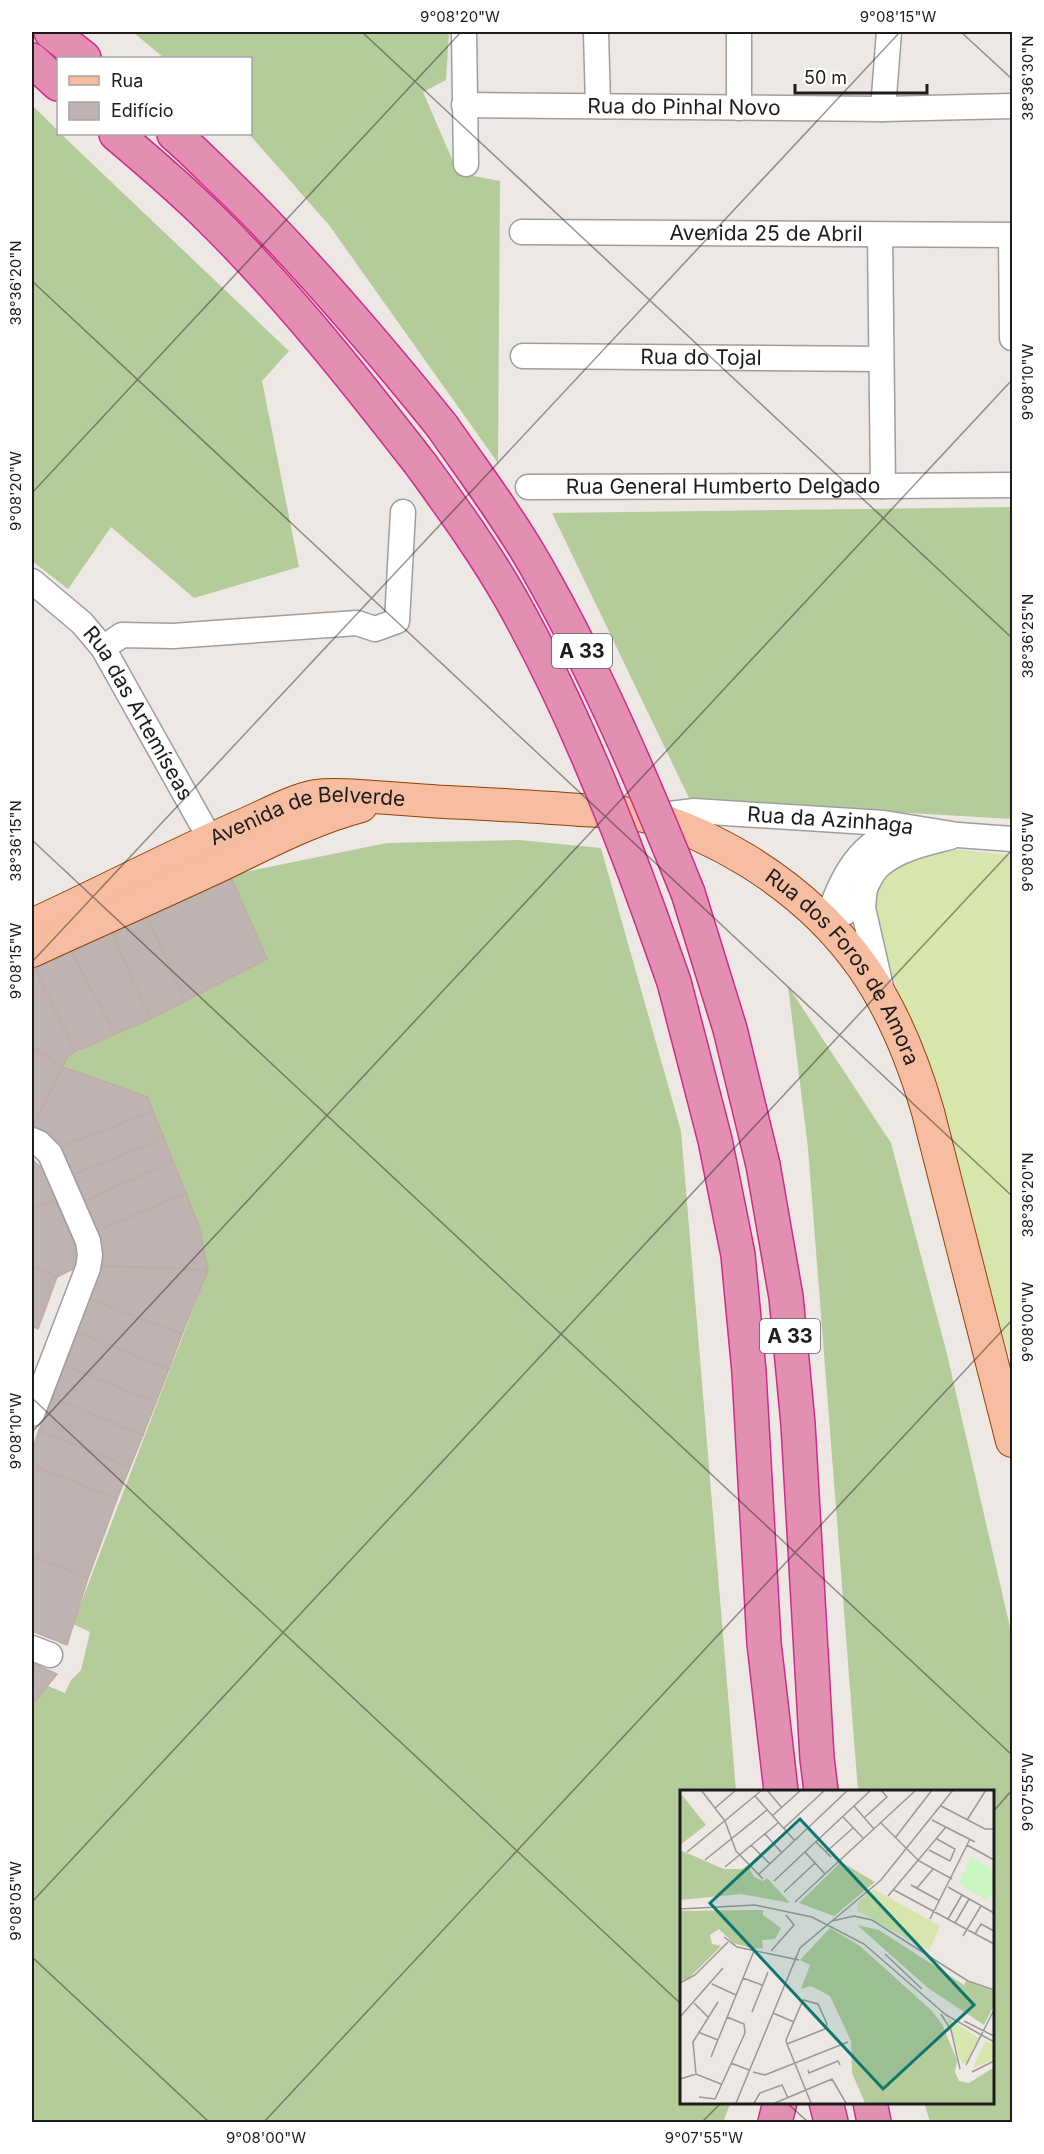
<svg xmlns="http://www.w3.org/2000/svg" width="1044" height="2154" font-family="Inter,sans-serif">
<style>
.grass{fill:#d6e6ac}
.forest{fill:#b4cb9a}
.building{fill:#beb3b0;stroke:#bfaca7;stroke-width:1.5}
.lines{fill:none;stroke-linecap:round;stroke-linejoin:round}
.minor-casing{stroke:#9e9e9e;stroke-width:27}
.major-casing{stroke:#8f4207;stroke-width:34}
.highway-casing{stroke:#d02c8b;stroke-width:36}
.minor{stroke:#fff;stroke-width:24}
.major{stroke:#f7bda0;stroke-width:32}
.highway{stroke:#e28fb2;stroke-width:33}
.highway-bridge-casing{stroke:#d02c8b;stroke-width:36;stroke-linecap:butt}
.highway-bridge{stroke:#e28fb2;stroke-width:33}
.ticks{fill:none;stroke:#1d1d1d;stroke-width:1.5;stroke-opacity:0.45}
.labels{text-anchor:middle;stroke-width:4.5;stroke-linejoin:round;paint-order:stroke}
.shield{fill:#fff;stroke:#616161;stroke-width:1.5}
.shield-label{font-size:20px;font-weight:bold;fill:#1d1d1d}
.street-label{font-size:21px;fill:#1d1d1d;stroke:#fff}
.inset-road{fill:none;stroke:#9a9794;stroke-width:1.5}
.view{fill:#0f766e;fill-opacity:0.15;stroke:#0f766e;stroke-width:3}
.inset-edge{fill:none;stroke:#1d1d1d;stroke-width:3}
.neatline{fill:none;stroke:#1d1d1d;stroke-width:2}
.ticks-label{font-size:15px;text-anchor:middle;fill:#1d1d1d}
</style>
<rect width="100%" height="100%" fill="#eee8e4"/>
<path class="grass" d="M940,848L1012,855V1364L874,915L872,895L881,873Z"/>
<g class="forest">
<path d="M133,32H449L446,80L423,92L458,173L500,181L498,463L329,225L249,134H250V58H164Z"/>
<path d="M32,105L58,131V134H61L289,351L262,381L299,567L194,598L111,527L68,589L32,561Z"/>
<path d="M1012,507V819L690,800L552,513Z"/>
<path d="M519,840L601,848L681,1131L736,1791H681V2102H731L723,2122H32V1705L48,1686L65,1693L71,1680L81,1670L90,1632L73,1624L208,1270L200,1230L148,1097L63,1067L67,1057L267,959L230,875L387,843Z"/>
<path d="M788,986L891,1143L947,1354L1012,1636V2122H930L924,2102H992V1791H858L808,1148Z"/>
</g>
<g class="building">
<path d="M230,875L267,959L185,1001L145,912Z"/>
<path d="M145,912L185,1001L150,1019L110,929Z"/>
<path d="M110,929L150,1019L115,1034L70,949Z"/>
<path d="M70,949L115,1034L75,1052L34,965Z"/>
<path d="M34,965L75,1052L67,1057L63,1067L32,1047V966Z"/>
<path d="M32,1047L63,1067L32,1129Z"/>
<path d="M63,1067L148,1097L153,1111L58,1148L32,1129Z"/>
<path d="M153,1111L164,1138L71,1176L58,1148Z"/>
<path d="M164,1138L173,1161L82,1202L71,1176Z"/>
<path d="M32,1159L44,1171L55,1199L32,1210Z"/>
<path d="M173,1161L186,1193L95,1232L82,1202Z"/>
<path d="M186,1193L200,1230L208,1270L102,1266L104,1257L95,1232Z"/>
<path d="M55,1199L78,1252L79,1259L75,1268L57,1277L32,1266V1210Z"/>
<path d="M32,1266L57,1277L38,1329L32,1326Z"/>
<path d="M102,1266L208,1270L182,1334L89,1299Z"/>
<path d="M89,1299L182,1334L169,1369L77,1332Z"/>
<path d="M77,1332L169,1369L156,1402L65,1366Z"/>
<path d="M65,1366L156,1402L143,1435L52,1398Z"/>
<path d="M52,1398L143,1435L130,1467L39,1430Z"/>
<path d="M39,1430L130,1467L117,1499L32,1465V1451Z"/>
<path d="M32,1465L117,1499L88,1578L32,1556Z"/>
<path d="M32,1556L88,1578L67,1645L32,1631Z"/>
<path d="M32,1663L57,1674L32,1705Z"/>
</g>
<g class="lines">
<g class="minor-casing">
<g id="minor">
<path d="M464,32L466,164"/>
<path d="M596,32L598,106"/>
<path d="M739,32V108"/>
<path id="s1" d="M464,105L883,109L1012,106"/>
<path d="M883,109L889,32"/>
<path id="s2" d="M522,232L1012,235"/>
<path d="M1011,235L1012,338"/>
<path id="s3" d="M523,356L881,359"/>
<path d="M883,486L1012,485"/>
<path id="s4" d="M528,487L883,486L880,235"/>
<path id="s5" d="M32,581L82,623L103,648L218,853"/>
<path d="M103,648L122,635L173,636L357,623L375,629L397,621L403,512"/>
<path id="s6" d="M654,816L694,811L884,823L958,835L1012,839"/>
<path d="M865,886L863,908L881,987"/>
<path d="M826,922C836,917 848,913 855,905C866,893 867,876 880,865C899,849 926,843 950,837"/>
<path d="M826,922C842,878 857,841 905,828"/>
<path d="M32,1140L39,1143L50,1154L88,1241L90,1255L88,1268L32,1414"/>
<path d="M32,1648L50,1655"/>
</g>
</g>
<g class="major-casing">
<g id="major">
<path id="s7" d="M32,925C102,893 170,857 241,826C265,816 290,801 316,796C330,794 345,795 359,796C395,798 431,802 467,803C505,805 542,807 580,810C601,811 623,812 644,816C676,822 720,844 748,861C848,923 896,1001 928,1112L1012,1441"/>
<path d="M32,951C95,922 159,894 223,864C269,842 312,819 361,806"/>
</g>
</g>
<g class="highway-casing">
<g id="highway">
<path d="M51,32L84,58"/>
<path d="M32,60L58,84"/>
<path d="M116,134C148,161 181,189 211,219C288,295 356,381 422,466"/>
<path d="M174,134C194,151 213,171 233,190C308,264 376,344 442,426"/>
<path d="M688,893L730,1029L763,1165L786,1297L798,1424L817,1758L821,1791"/>
<path d="M651,917L674,982L715,1140L738,1255L749,1372L764,1643L781,1791"/>
<path d="M826,2102L831,2122"/>
<path d="M870,2102L874,2122"/>
<path d="M775,2122L780,2102"/>
</g>
</g>
<use href="#minor" class="minor"/>
<use href="#major" class="major"/>
<use href="#highway" class="highway"/>
<g class="highway-bridge-casing">
<g id="highway-bridge">
<path d="M442,426C474,472 508,517 536,566C596,671 643,781 688,893"/>
<path d="M422,466C453,509 485,553 511,599C568,700 612,808 651,917"/>
</g>
</g>
<use href="#highway-bridge" class="highway-bridge"/>
</g>
<path class="ticks" d="M362,32L1012,638M961,32L1012,79M32,281L1012,1196M32,493L461,32M32,840L1012,1755M32,962L900,32M32,1398L681,2004M32,1432L1012,380M992,1813L1012,1790M32,1902L1012,850M32,1957L209,2122M786,2102L808,2122M264,2122L1012,1320M702,2122L722,2102"/>
<g class="labels">
<g class="shield">
<rect x="552" y="634" width="60" height="34" rx="4.5"/>
<rect x="760" y="1319" width="60" height="34" rx="4.5"/>
</g>
<g class="shield-label">
<text x="582" y="658">A 33</text>
<text x="790" y="1343">A 33</text>
</g>
<g class="street-label">
<text dy="7" stroke="none"><textPath href="#s1" startOffset="220">Rua do Pinhal Novo</textPath></text>
<text dy="7" stroke="none"><textPath href="#s2" startOffset="244">Avenida 25 de Abril</textPath></text>
<text dy="7" stroke="none"><textPath href="#s3" startOffset="178">Rua do Tojal</textPath></text>
<text dy="7" stroke="none"><textPath href="#s4" startOffset="195">Rua General Humberto Delgado</textPath></text>
<text dy="7" stroke="none"><textPath href="#s5" startOffset="172">Rua das Artemíseas</textPath></text>
<text dy="7" stroke="none"><textPath href="#s6" startOffset="177">Rua da Azinhaga</textPath></text>
<text dy="7" stroke="none"><textPath href="#s7" startOffset="300">Avenida de Belverde</textPath></text>
<text dy="7" stroke="none"><textPath href="#s7" startOffset="900">Rua dos Foros de Amora</textPath></text>
</g>
</g>
<g transform="translate(680 1790)">
<rect width="314" height="314" fill="#eee8e4"/>
<path d="M194,99L260,136L249,161L177,120L179,111ZM267,228L299,248L288,272L282,274ZM305,251L313,254V270L293,278Z" fill="#d6e6ac"/>
<path d="M2,5L26,35L0,55V7ZM0,60L44,79H62L68,75L74,87L83,91L87,88L110,113L61,104L0,110ZM161,72L195,92L154,126L119,113ZM83,120V125L101,138L95,149L82,150L83,158L74,159L53,153L39,139L30,145L32,154L41,156L10,187L0,191V121ZM177,135L199,140L284,195L286,191L313,201V217L304,235L248,198ZM150,138L180,156L251,220L262,234L277,270L275,282L279,291L289,293L313,278V313H185L172,283L171,251L150,206L131,196L121,199L130,175L120,170Z" fill="#b4cb9a"/>
<path d="M290,67L313,80V103L307,110L279,94Z" fill="#caf6c2"/>
<path class="inset-road" d="M21,0L45,31L56,61L83,89M87,0L102,18M75,6L115,51M174,16L194,39M261,16L305,39H314M35,18L56,0M92,26L121,0M163,27L183,48M185,27L207,7L201,0M252,30L295,52M287,30L306,0M201,33L239,71L272,89M104,38L145,0M85,44L102,63M215,48L252,0M136,52L151,67M71,55L90,74M287,55L314,70M249,60L270,71L275,59L257,49M7,62L82,0M146,62L173,38M25,70L87,20M45,77L98,33M145,84L236,0M78,85L168,0M94,91L191,0M268,97L314,123M237,98L231,95L260,111M237,98L253,79M214,100L314,154M104,102L135,73M208,106L266,37M115,112L145,84L125,62M0,119L75,115L132,127L184,154L266,225L314,252M250,129L290,49M268,129L282,105M152,131L201,90L273,0M275,133L289,109M295,144L301,134L314,141M283,146L301,116M44,147L57,157L119,170M91,161L114,135L106,125M205,164L242,199M63,188L82,195M0,193L15,185L48,152M32,194L56,205M14,213L28,227M72,222L88,182M93,223L114,232M261,224L271,240L280,279M0,227L43,178M284,231L314,246M18,242L38,250M107,254L145,239L147,234L138,214L123,210L106,250L107,254L131,313M31,267L74,161M51,273L69,280M286,275L314,220M128,280L129,283L158,271L160,275M73,282L85,285L168,252M292,282L314,271M16,284L13,252L38,212M0,289L16,284L41,294M19,307L35,309L65,243L64,234L47,227M56,313L120,158L152,131L174,126L192,130L288,191L314,200M74,313L80,303L102,295L108,308M95,313L152,289L166,313"/>
<path class="view" d="M120,29L294,215L203,299L30,113Z"/>
<rect width="314" height="314" class="inset-edge"/>
</g>
<rect width="1044" height="2154" fill="none" stroke="#ffffff" stroke-width="66"/>
<rect x="57" y="57" width="195" height="78" fill="#ffffff" stroke="#a5a5a5" stroke-width="1.5"/>
<rect x="69" y="76" width="30" height="9" fill="#f7bda0" stroke="#a5a5a5" stroke-width="1.5"/>
<text x="111" y="87" font-size="18" fill="#1d1d1d">Rua</text>
<rect x="69" y="102" width="30" height="18" fill="#beb3b0" stroke="#a5a5a5" stroke-width="1.5"/>
<text x="111" y="117" font-size="18" fill="#1d1d1d">Edifício</text>
<path d="M795 84v9h132v-9" fill="none" stroke="#1d1d1d" stroke-width="3"/>
<text x="804" y="84" font-size="18" fill="#1d1d1d" stroke="#ffffff" stroke-width="4.5" paint-order="stroke">50 m</text>
<rect x="33" y="33" width="978" height="2088" class="neatline"/>
<g class="ticks-label">
<text x="460" y="22">9°08'20"W</text>
<text x="898" y="22">9°08'15"W</text>
<text transform="translate(1028 78) rotate(-90)" y="5">38°36'30"N</text>
<text transform="translate(16 283) rotate(-90)" y="5">38°36'20"N</text>
<text transform="translate(1028 382) rotate(-90)" y="5">9°08'10"W</text>
<text transform="translate(16 491) rotate(-90)" y="5">9°08'20"W</text>
<text transform="translate(1028 636) rotate(-90)" y="5">38°36'25"N</text>
<text transform="translate(16 841) rotate(-90)" y="5">38°36'15"N</text>
<text transform="translate(1028 852) rotate(-90)" y="5">9°08'05"W</text>
<text transform="translate(16 961) rotate(-90)" y="5">9°08'15"W</text>
<text transform="translate(1028 1195) rotate(-90)" y="5">38°36'20"N</text>
<text transform="translate(1028 1322) rotate(-90)" y="5">9°08'00"W</text>
<text transform="translate(16 1431) rotate(-90)" y="5">9°08'10"W</text>
<text transform="translate(1028 1792) rotate(-90)" y="5">9°07'55"W</text>
<text transform="translate(16 1901) rotate(-90)" y="5">9°08'05"W</text>
<text x="266" y="2143">9°08'00"W</text>
<text x="704" y="2143">9°07'55"W</text>
</g>
</svg>
